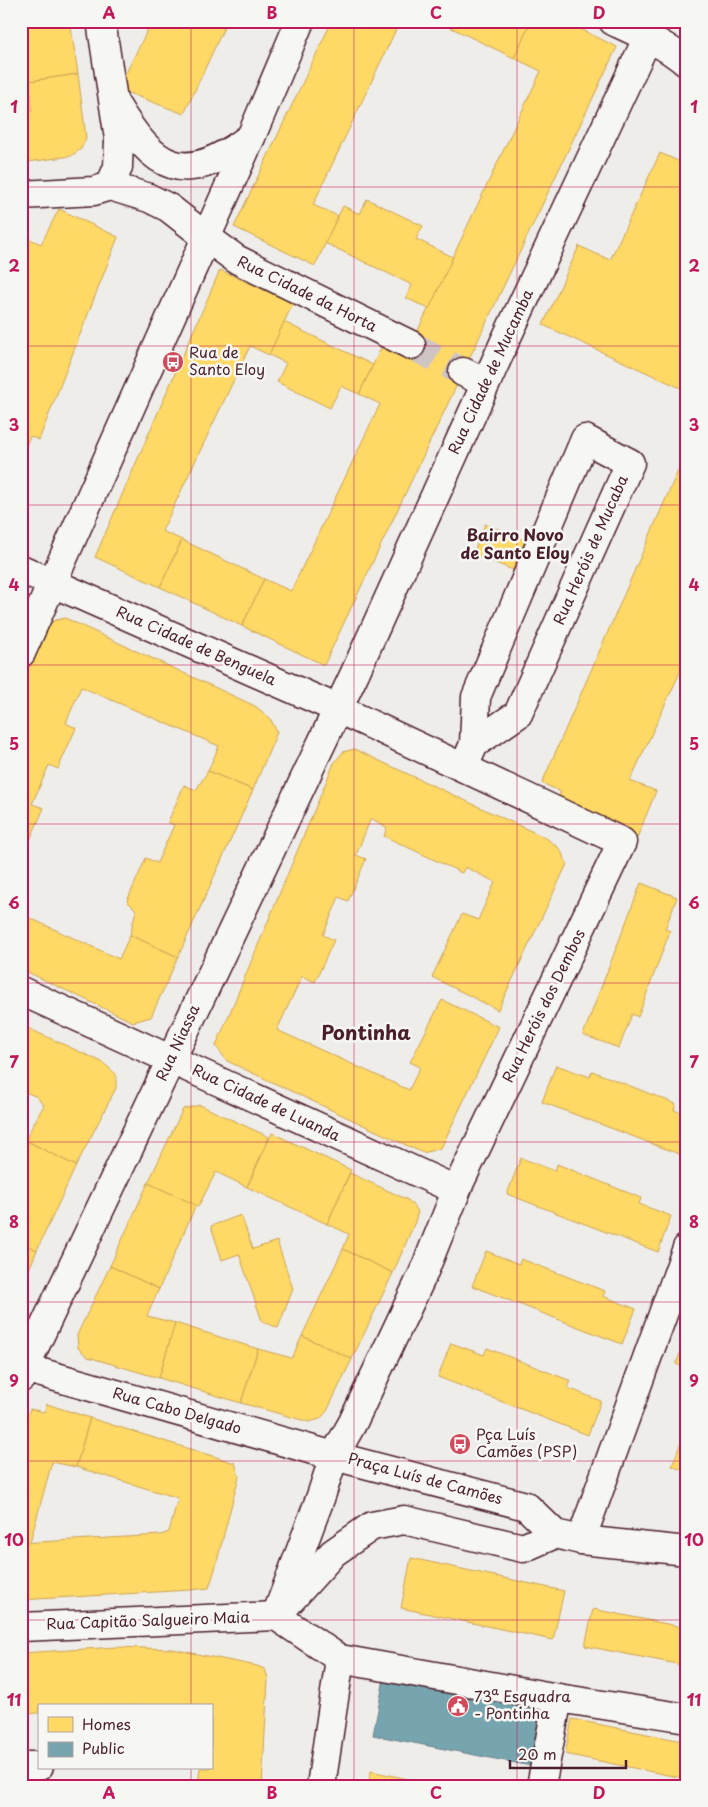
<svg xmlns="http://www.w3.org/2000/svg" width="708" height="1807" font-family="'Playpen Sans',sans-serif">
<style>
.homes{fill:#ffd966;stroke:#c9a154}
.public{fill:#76a5af;stroke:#697d87}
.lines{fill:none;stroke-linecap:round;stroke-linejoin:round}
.minor-tunnel{stroke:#cec4c4;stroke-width:28;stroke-dasharray:28 14;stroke-linecap:butt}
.minor-casing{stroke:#4a1f2b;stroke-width:31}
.major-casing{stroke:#4a1f2b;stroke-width:31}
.minor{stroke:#f6f6f2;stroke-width:28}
.major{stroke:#f6f6f2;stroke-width:28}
.grid{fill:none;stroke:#c2185b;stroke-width:1;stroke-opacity:0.55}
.labels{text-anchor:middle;stroke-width:5;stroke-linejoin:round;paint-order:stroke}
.street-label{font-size:15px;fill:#4a1f2b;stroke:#f6f6f2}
.poi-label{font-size:15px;fill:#4a1f2b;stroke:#f6f6f2;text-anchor:start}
.neighbourhood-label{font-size:16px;font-weight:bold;fill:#4a1f2b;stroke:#f6f6f2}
.district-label{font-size:20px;font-weight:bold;fill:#4a1f2b;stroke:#f6f6f2}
.neatline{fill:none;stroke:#c2185b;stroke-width:2}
.grid-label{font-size:16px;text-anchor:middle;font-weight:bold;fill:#c2185b}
</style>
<rect width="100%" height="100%" fill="#efedea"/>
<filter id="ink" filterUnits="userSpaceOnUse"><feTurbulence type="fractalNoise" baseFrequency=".02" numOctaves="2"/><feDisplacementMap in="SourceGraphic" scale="10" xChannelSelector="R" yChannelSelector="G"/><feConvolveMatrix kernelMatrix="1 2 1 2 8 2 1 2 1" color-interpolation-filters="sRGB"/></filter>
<g filter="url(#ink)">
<g class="homes">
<path d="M21,21H70L78,74L21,83Z"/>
<path d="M152,21H227L184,114L118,89Z"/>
<path d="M332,21H400L313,205L338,216L315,266L234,227Z"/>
<path d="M437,21H531L514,58Z"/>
<path d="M531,21H564L617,47L324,665L242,626L264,579L291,591L380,404L359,394L382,346L405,357L411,345L541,71L514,58Z"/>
<path d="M78,74L86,138L81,149L71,156L21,163V112L32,111L30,81Z"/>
<path d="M660,153L687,165V391L543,325L579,246L610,260Z"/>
<path d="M367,199L423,226L416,239L453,257L429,309L406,298L412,285L325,243L343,206L360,214Z"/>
<path d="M59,209L118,237L39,440L30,436L21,457V235L41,244Z"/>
<path d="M220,270L293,303L269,355L250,346L162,531L182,540L160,587L95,557Z"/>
<path d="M284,322L373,365L359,394L341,386L330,408L277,382L286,363L269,355Z"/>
<path d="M687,450V657L630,781L656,791L637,838L557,800L561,792L542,783Z"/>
<path d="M485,524L525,540L513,570L473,554Z"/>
<path d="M182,540L264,579L242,626L160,587Z"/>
<path d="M65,618L255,706L270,718L277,732L253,790L208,771L219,746L81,687L66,723L76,728L58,769L49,765L32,804L44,808L25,851L21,849V686L44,632L53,621Z"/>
<path d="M354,749L546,838L560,849L567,864L498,1010L432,977L462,914L478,920L495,882L465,867L462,873L384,836L387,828L371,818L356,855L366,859L348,901L339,897L323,935L334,940L315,982L302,976L277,1030L409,1090L420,1067L410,1062L442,1000L499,1027L441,1148L423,1153L227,1061L216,1046L334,763L343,752Z"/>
<path d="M208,771L253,790L178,957L130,935L136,910L127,901L146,858L157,863L174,825L168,822L184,785L196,790Z"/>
<path d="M641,883L677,897L665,929L670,931L638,1017L632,1014L619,1048L583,1035Z"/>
<path d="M21,914L119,959L130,935L178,957L151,1017L133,1022L21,969Z"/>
<path d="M21,1025L102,1062L116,1074V1088L76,1166L25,1140L44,1105L37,1097L21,1090Z"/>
<path d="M556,1065L590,1077L592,1071L676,1104L674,1110L687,1115V1157L542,1102Z"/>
<path d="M200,1105L269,1137L247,1187L216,1172L198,1207L148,1183L183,1109Z"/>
<path d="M272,1133L351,1170L327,1224L247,1187Z"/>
<path d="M25,1140L76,1166L37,1250L21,1243V1147Z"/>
<path d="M521,1158L555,1171L557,1164L641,1198L639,1204L671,1216L658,1252L507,1194Z"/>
<path d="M350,1173L408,1200L418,1211L415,1222L393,1273L343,1249L349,1234L327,1224Z"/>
<path d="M148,1183L196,1205L159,1289L110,1266Z"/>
<path d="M241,1215L253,1249L277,1241L293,1289L278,1328L262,1321L239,1254L222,1260L211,1226Z"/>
<path d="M21,1243L37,1250L21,1289Z"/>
<path d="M343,1249L393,1273L352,1359L302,1336Z"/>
<path d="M486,1251L519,1264L521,1259L605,1291L603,1296L636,1309L622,1344L472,1286Z"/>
<path d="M110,1266L159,1289L147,1316L175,1323L159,1378L88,1357L78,1348L77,1335Z"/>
<path d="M175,1323L258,1349L241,1403L159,1378Z"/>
<path d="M687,1335V1369L676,1364Z"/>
<path d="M302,1336L352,1359L327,1411L320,1419L309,1422L241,1403L258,1349L292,1358Z"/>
<path d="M451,1343L484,1355L487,1348L571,1381L568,1388L601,1401L588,1435L438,1377Z"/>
<path d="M47,1404L90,1418L76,1467L52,1462L30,1542L21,1543V1429L30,1409L44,1412Z"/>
<path d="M90,1418L235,1463L239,1476L215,1569L209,1588L190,1590L21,1600V1543L161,1535L169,1532L178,1498L76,1467Z"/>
<path d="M686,1429H687V1472L672,1466Z"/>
<path d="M411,1558L564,1591L553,1640L401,1608Z"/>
<path d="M593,1609L687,1628V1666L585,1646Z"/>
<path d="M117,1647L172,1649L257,1666L265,1669L268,1679L262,1786H198L200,1768H211V1706H39V1713L22,1714L21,1723V1653Z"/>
<path d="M572,1719L687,1742V1779L565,1754Z"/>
<path d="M371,1771L440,1786H368Z"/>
</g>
<path class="public" d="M384,1679L542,1711L531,1766L373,1735Z"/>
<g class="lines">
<path class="minor-tunnel" d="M411,345L463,372"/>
<g class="minor-casing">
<g id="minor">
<path d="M613,21C639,33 665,44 687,63"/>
<path d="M206,237L236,259L411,345"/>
<path d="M463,372L486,383"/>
<path d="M21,569L338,709L622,842L460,1182L423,1274L353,1422L334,1456L321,1496L276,1616L340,1659L558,1698L687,1718"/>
<path d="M464,767L474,744L476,697L585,439L630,463L518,714L474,744"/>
<path d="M21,991L456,1190"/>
<path d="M21,1367L334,1456L526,1506L555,1534L581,1540L687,1551"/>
<path d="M21,1378L33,1350L354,675L505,341L648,37"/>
<path d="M581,1540L687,1248"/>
<path d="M21,1627L276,1616L333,1553L372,1526L404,1520L523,1548L555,1534"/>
<path d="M21,1766H39"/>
<path d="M321,1786L340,1659"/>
<path d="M541,1786L558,1698"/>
</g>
</g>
<g class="major-casing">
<g id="major">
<path d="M101,21L119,139L118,167L110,186"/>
<path d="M115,104C155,170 183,188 251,137"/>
<path d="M110,186L149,198L169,208L206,237"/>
<path d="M21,195L94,191L110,186"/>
<path d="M21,653L251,137L300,21"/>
</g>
</g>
<use href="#minor" class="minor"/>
<use href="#major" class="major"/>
</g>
</g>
<path class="grid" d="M191,21V1706M354,21V1786M517,21V1786M21,187H687M21,346H687M21,505H687M21,665H687M21,824H687M21,983H687M21,1142H687M21,1302H687M21,1461H687M21,1620H687M191,1768V1786"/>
<defs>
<g id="bus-disc" transform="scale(1.125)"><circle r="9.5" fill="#d1495b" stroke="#f6f6f2"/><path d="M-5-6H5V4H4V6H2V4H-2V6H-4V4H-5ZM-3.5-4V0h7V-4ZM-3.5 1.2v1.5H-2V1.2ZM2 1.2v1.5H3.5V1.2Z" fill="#fff"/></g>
<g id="civic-disc" transform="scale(1.125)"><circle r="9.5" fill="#d1495b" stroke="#f6f6f2"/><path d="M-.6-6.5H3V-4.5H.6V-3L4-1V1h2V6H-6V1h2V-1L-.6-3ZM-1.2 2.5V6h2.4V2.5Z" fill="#fff"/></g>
</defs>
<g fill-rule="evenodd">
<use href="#bus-disc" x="173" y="362"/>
<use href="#bus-disc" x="460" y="1444"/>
<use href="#civic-disc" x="458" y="1706"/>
</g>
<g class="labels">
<g class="street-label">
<text transform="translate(307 294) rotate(26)" y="5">Rua Cidade da Horta</text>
<text transform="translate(491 372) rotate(-65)" y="5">Rua Cidade de Mucamba</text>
<text transform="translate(591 550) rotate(-66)" y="5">Rua Heróis de Mucaba</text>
<text transform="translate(196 646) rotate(24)" y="5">Rua Cidade de Benguela</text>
<text transform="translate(544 1006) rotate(-64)" y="5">Rua Heróis dos Dembos</text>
<text transform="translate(178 1043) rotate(-65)" y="5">Rua Niassa</text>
<text transform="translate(266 1103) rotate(25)" y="5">Rua Cidade de Luanda</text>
<text transform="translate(177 1411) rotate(16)" y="5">Rua Cabo Delgado</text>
<text transform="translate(425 1479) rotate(15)" y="5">Praça Luís de Camões</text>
<text transform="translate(148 1621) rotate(-2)" y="5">Rua Capitão Salgueiro Maia</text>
</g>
<g class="poi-label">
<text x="189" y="358">Rua de<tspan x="189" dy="17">Santo Eloy</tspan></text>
<text x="476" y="1440">Pça Luís<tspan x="476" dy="17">Camões (PSP)</tspan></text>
<text x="474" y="1702">73ª Esquadra<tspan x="474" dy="17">- Pontinha</tspan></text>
</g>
<g class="neighbourhood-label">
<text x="515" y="541">Bairro Novo<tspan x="515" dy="18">de Santo Eloy</tspan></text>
</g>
<g class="district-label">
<text x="366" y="1040">Pontinha</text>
</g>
</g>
<rect width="708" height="1807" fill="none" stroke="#f6f6f2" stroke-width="55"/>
<rect x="38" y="1704" width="175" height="65" fill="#f6f6f2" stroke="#b1a0a2"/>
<rect x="48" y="1717" width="25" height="15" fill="#ffd966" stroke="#b1a0a2"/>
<text x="82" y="1730" font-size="15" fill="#4a1f2b">Homes</text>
<rect x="48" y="1742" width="25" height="15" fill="#76a5af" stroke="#b1a0a2"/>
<text x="82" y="1754" font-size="15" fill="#4a1f2b">Public</text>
<path d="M510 1760v8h116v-8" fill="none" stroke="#4a1f2b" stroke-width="2.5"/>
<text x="518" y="1760" font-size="15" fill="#4a1f2b" stroke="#f6f6f2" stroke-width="4" paint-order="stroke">20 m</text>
<rect x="28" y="28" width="652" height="1752" class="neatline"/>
<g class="grid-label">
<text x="109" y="19">A</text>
<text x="272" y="19">B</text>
<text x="436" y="19">C</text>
<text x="599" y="19">D</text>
<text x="14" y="113">1</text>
<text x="694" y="113">1</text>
<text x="14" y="272">2</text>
<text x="694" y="272">2</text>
<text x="14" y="431">3</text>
<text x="694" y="431">3</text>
<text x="14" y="591">4</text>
<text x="694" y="591">4</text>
<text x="14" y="750">5</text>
<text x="694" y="750">5</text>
<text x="14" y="909">6</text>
<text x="694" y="909">6</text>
<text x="14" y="1068">7</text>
<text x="694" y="1068">7</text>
<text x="14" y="1228">8</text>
<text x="694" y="1228">8</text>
<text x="14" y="1387">9</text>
<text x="694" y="1387">9</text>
<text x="14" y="1546">10</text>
<text x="694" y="1546">10</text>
<text x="14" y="1706">11</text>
<text x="694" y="1706">11</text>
<text x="109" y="1799">A</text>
<text x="272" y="1799">B</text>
<text x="436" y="1799">C</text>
<text x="599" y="1799">D</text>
</g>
</svg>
